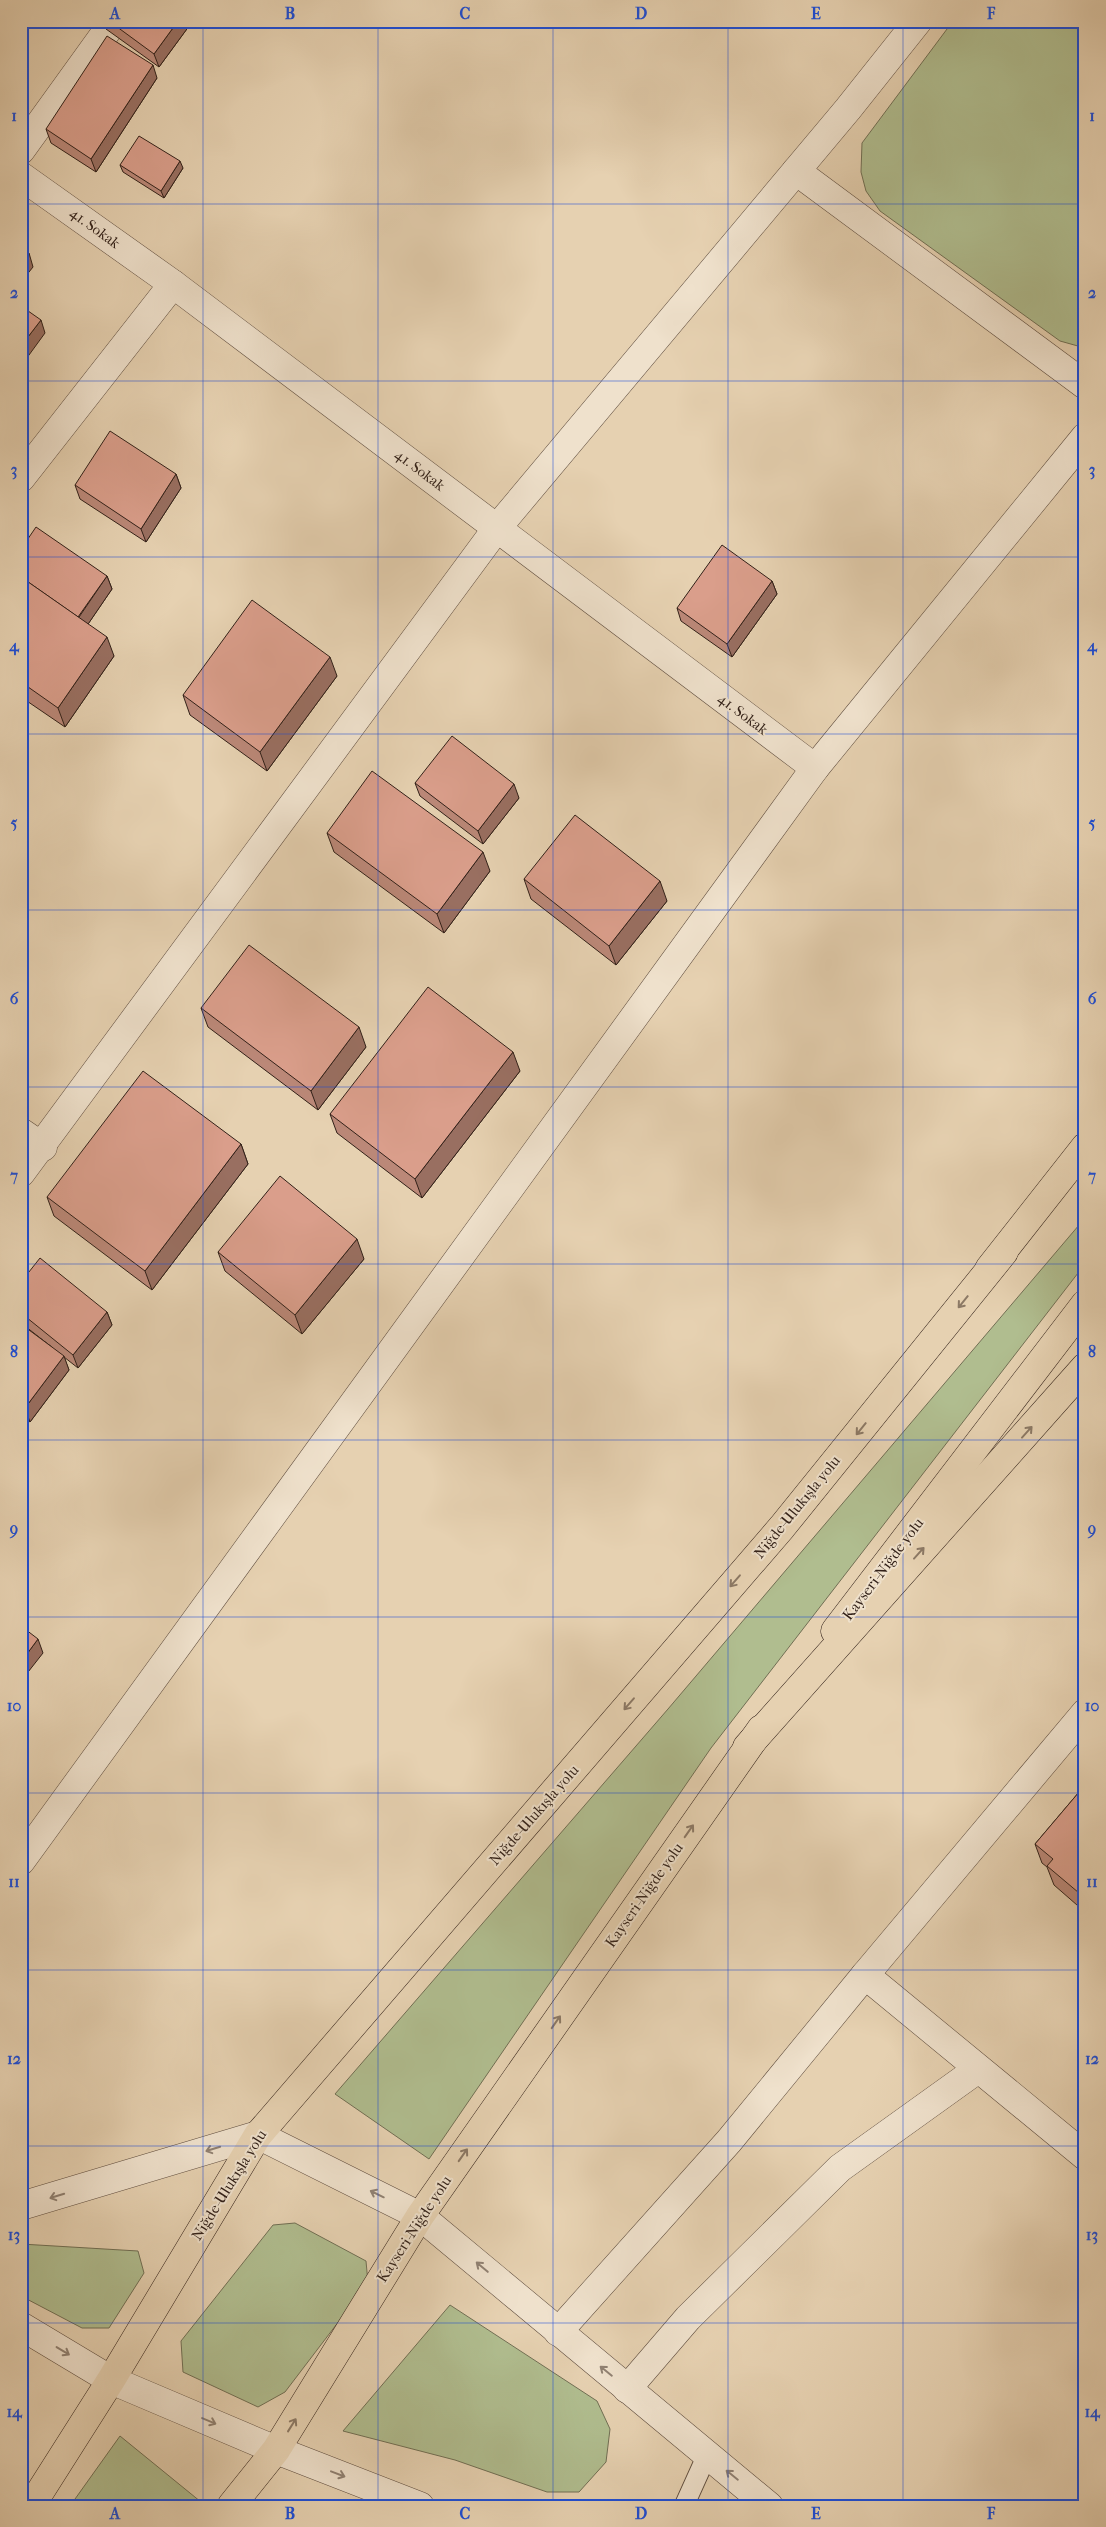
<svg xmlns="http://www.w3.org/2000/svg" width="1106" height="2527" font-family="'IM FELL French Canon',serif">
<style>
.green{fill:#b0bd8f;stroke:#716f54}
.lines{fill:none;stroke-linecap:round;stroke-linejoin:round}
.service-casing{stroke:#5f4d3f;stroke-width:21}
.minor-casing{stroke:#5f4d3f;stroke-width:29}
.tertiary-casing{stroke:#5f4d3f;stroke-width:29}
.trunk-casing{stroke:#322119;stroke-width:29}
.motorway-casing{stroke:#322119;stroke-width:29}
.service{stroke:#efe1cc;stroke-width:19}
.minor{stroke:#efe1cc;stroke-width:28}
.tertiary{stroke:#efe1cc;stroke-width:28}
.trunk{stroke:#e6d1b1;stroke-width:28}
.motorway{stroke:#e6d1b1;stroke-width:28}
.wall{fill:#bb8878;stroke:#322119}
.shaded-wall{fill:#996f61;stroke:#322119}
.building{fill:#da9e8b;stroke:#322119}
.oneway{stroke:#8c7965}
.oneway2{stroke:#908172}
.grid{fill:none;stroke:#1d4ed8;stroke-width:1;stroke-opacity:0.55}
.labels{text-anchor:middle;stroke-width:4;stroke-linejoin:round;paint-order:stroke}
.street-label{font-size:15px;fill:#322119;stroke:#efe1cc}
.neatline{fill:none;stroke:#1d4ed8;stroke-width:2}
.grid-label{font-size:16px;text-anchor:middle;font-weight:bold;fill:#1d4ed8}
</style>
<rect width="100%" height="100%" fill="#e6d1b1"/>
<filter id="stains"><feTurbulence type="fractalNoise" baseFrequency=".004" numOctaves="4"/><feColorMatrix values="0 0 0 0 .2 0 0 0 0 .09 0 0 0 0 .02 0 0 0 .5 -.17"/></filter>
<radialGradient id="worn" r=".72"><stop offset=".6" stop-color="#630" stop-opacity="0"/><stop offset="1" stop-color="#630" stop-opacity=".3"/></radialGradient>
<g class="green">
<path d="M953,21H1085V348L1060,341L880,211L866,191L861,172L862,143Z"/>
<path d="M1085,1218V1264L711,1748L429,2159L335,2094L668,1709Z"/>
<path d="M295,2223L366,2261L368,2283L285,2392L258,2407L183,2372L181,2341L273,2225Z"/>
<path d="M21,2244L138,2251L144,2273L109,2328H82L21,2296Z"/>
<path d="M450,2305L597,2401L610,2429L606,2462L579,2492H547L455,2460L343,2431Z"/>
<path d="M120,2436L201,2502L198,2506H70Z"/>
</g>
<g class="lines">
<g class="service-casing">
<path id="service" d="M684,2506L707,2455"/>
</g>
<g class="minor-casing">
<g id="minor">
<path d="M21,150L114,21"/>
<path d="M796,171L1085,385"/>
<path d="M21,176L173,284L815,768"/>
<path d="M21,478L173,284"/>
<path d="M21,1132L43,1147"/>
<path d="M21,1173L497,528L848,109L918,21"/>
<path d="M21,1861L815,768L1085,437"/>
<path d="M420,2216L769,2506"/>
<path d="M558,2332L729,2141L865,1975L1085,2156"/>
<path d="M627,2389L688,2318L840,2168L978,2069"/>
<path d="M276,2450L420,2506"/>
</g>
</g>
<g class="tertiary-casing">
<g id="tertiary">
<path d="M865,1975L1085,1713"/>
<path d="M21,2206L258,2135L420,2216"/>
<path d="M21,2326L111,2380L276,2450"/>
</g>
</g>
<g class="trunk-casing">
<g id="trunk">
<path d="M835,1631L1085,1304"/>
<path d="M31,2506L111,2380L258,2135L782,1527L1004,1252"/>
<path d="M231,2506L276,2450L420,2216L761,1729"/>
</g>
</g>
<g class="motorway-casing">
<g id="motorway">
<path d="M989,1269L1085,1147"/>
<path d="M747,1747L1085,1367"/>
</g>
</g>
<use href="#service" class="service"/>
<use href="#minor" class="minor"/>
<use href="#tertiary" class="tertiary"/>
<use href="#trunk" class="trunk"/>
<use href="#motorway" class="motorway"/>
</g>
<g class="wall">
<path d="M103,21H191L192,22L159,67L106,29Z"/>
<path d="M157,78L96,172L51,143L46,129Z"/>
<path d="M120,165L183,168L164,198L123,172Z"/>
<path d="M176,474L181,488L146,542L80,499L75,485Z"/>
<path d="M21,549L107,576L112,589L88,624L114,656L65,727L21,697Z"/>
<path d="M772,581L777,594L732,657L681,621L677,608Z"/>
<path d="M337,676L267,771L190,715L183,695Z"/>
<path d="M415,783L519,798L483,844L420,796Z"/>
<path d="M327,833L490,871L444,933L334,852Z"/>
<path d="M524,879L667,901L616,965L531,899Z"/>
<path d="M201,1008L366,1047L318,1110L208,1027Z"/>
<path d="M520,1071L422,1198L337,1133L330,1114Z"/>
<path d="M241,1144L248,1164L152,1290L54,1216L47,1197Z"/>
<path d="M218,1252L364,1259L302,1334L225,1271Z"/>
<path d="M21,1282L107,1312L112,1325L78,1368L64,1357L69,1370L30,1422L21,1415V1324L53,1348L21,1323Z"/>
<path d="M1085,1785V1912L1054,1885L1047,1867L1042,1863L1035,1844Z"/>
</g>
<g class="shaded-wall">
<path d="M178,21H191L192,22L159,67L154,54Z"/>
<path d="M153,65L157,78L96,172L91,159Z"/>
<path d="M180,161L183,168L164,198L161,191Z"/>
<path d="M29,253L33,267L21,282V263Z"/>
<path d="M41,320L45,333L21,366V346Z"/>
<path d="M176,474L181,488L146,542L141,529Z"/>
<path d="M107,576L112,589L82,633L77,620Z"/>
<path d="M772,581L777,594L732,657L727,644Z"/>
<path d="M107,637L114,656L65,727L58,708Z"/>
<path d="M330,657L337,676L267,771L260,752Z"/>
<path d="M514,784L519,798L483,844L478,831Z"/>
<path d="M483,852L490,871L444,933L437,914Z"/>
<path d="M660,881L667,901L616,965L609,946Z"/>
<path d="M359,1027L366,1047L318,1110L311,1091Z"/>
<path d="M513,1052L520,1071L422,1198L415,1179Z"/>
<path d="M241,1144L248,1164L152,1290L145,1271Z"/>
<path d="M357,1239L364,1259L302,1334L295,1315Z"/>
<path d="M107,1312L112,1325L78,1368L73,1355Z"/>
<path d="M64,1356L69,1370L30,1422L25,1408Z"/>
<path d="M38,1639L43,1653L21,1681V1662Z"/>
</g>
<g class="building">
<path d="M109,21H178L154,54Z"/>
<path d="M107,36L153,65L91,159L46,129Z"/>
<path d="M139,136L180,161L161,191L120,165Z"/>
<path d="M21,248L29,253L21,263Z"/>
<path d="M21,306L41,320L21,346Z"/>
<path d="M110,431L176,474L141,529L75,485Z"/>
<path d="M36,527L107,576L78,617L21,577V549Z"/>
<path d="M722,545L772,581L727,644L677,608Z"/>
<path d="M21,577L107,637L58,708L21,682Z"/>
<path d="M252,600L330,657L260,752L183,695Z"/>
<path d="M452,736L514,784L478,831L415,783Z"/>
<path d="M372,771L483,852L437,914L327,833Z"/>
<path d="M575,815L660,881L609,946L524,879Z"/>
<path d="M249,945L359,1027L311,1091L201,1008Z"/>
<path d="M428,987L513,1052L415,1179L330,1114Z"/>
<path d="M143,1071L241,1144L145,1271L47,1197Z"/>
<path d="M280,1176L357,1239L295,1315L218,1252Z"/>
<path d="M40,1258L107,1312L73,1355L21,1313V1282Z"/>
<path d="M21,1324L64,1356L25,1408L21,1406Z"/>
<path d="M21,1626L38,1639L21,1662Z"/>
<path d="M1085,1785V1898L1047,1866L1053,1859L1035,1844Z"/>
</g>
<defs><path id="oneway-shaft" d="M-6 0H5M1.5-3L5.5 0L1.5 3" fill="none" stroke-width="1.6" stroke-linecap="round" stroke-linejoin="round" transform="scale(1.25)"/></defs>
<g class="oneway">
<use href="#oneway-shaft" transform="translate(963 1302) rotate(129)"/>
<use href="#oneway-shaft" transform="translate(861 1429) rotate(129)"/>
<use href="#oneway-shaft" transform="translate(1027 1432) rotate(-48)"/>
<use href="#oneway-shaft" transform="translate(919 1553) rotate(-48)"/>
<use href="#oneway-shaft" transform="translate(735 1581) rotate(131)"/>
<use href="#oneway-shaft" transform="translate(629 1704) rotate(131)"/>
<use href="#oneway-shaft" transform="translate(689 1831) rotate(-55)"/>
<use href="#oneway-shaft" transform="translate(556 2022) rotate(-55)"/>
<use href="#oneway-shaft" transform="translate(463 2155) rotate(-55)"/>
<use href="#oneway-shaft" transform="translate(292 2425) rotate(-58)"/>
</g>
<g class="oneway2">
<use href="#oneway-shaft" transform="translate(213 2149) rotate(163)"/>
<use href="#oneway-shaft" transform="translate(377 2194) rotate(-154)"/>
<use href="#oneway-shaft" transform="translate(57 2196) rotate(163)"/>
<use href="#oneway-shaft" transform="translate(482 2267) rotate(-140)"/>
<use href="#oneway-shaft" transform="translate(63 2351) rotate(31)"/>
<use href="#oneway-shaft" transform="translate(606 2371) rotate(-141)"/>
<use href="#oneway-shaft" transform="translate(209 2421) rotate(23)"/>
<use href="#oneway-shaft" transform="translate(338 2474) rotate(21)"/>
<use href="#oneway-shaft" transform="translate(732 2475) rotate(-141)"/>
</g>
<path class="grid" d="M203,21V2506M378,21V2506M553,21V2506M728,21V2506M903,21V2506M21,204H1085M21,381H1085M21,557H1085M21,734H1085M21,910H1085M21,1087H1085M21,1264H1085M21,1440H1085M21,1617H1085M21,1793H1085M21,1970H1085M21,2146H1085M21,2323H1085"/>
<g class="labels">
<g class="street-label">
<text transform="translate(95 228) rotate(36)" y="5">41. Sokak</text>
<text transform="translate(420 470) rotate(37)" y="5">41. Sokak</text>
<text transform="translate(743 714) rotate(37)" y="5">41. Sokak</text>
<text transform="translate(797 1507) rotate(-51)" y="5">Niğde-Ulukışla yolu</text>
<text transform="translate(883 1569) rotate(-53)" y="5">Kayseri-Niğde yolu</text>
<text transform="translate(534 1815) rotate(-49)" y="5">Niğde-Ulukışla yolu</text>
<text transform="translate(644 1895) rotate(-55)" y="5">Kayseri-Niğde yolu</text>
<text transform="translate(229 2185) rotate(-58)" y="5">Niğde-Ulukışla yolu</text>
<text transform="translate(414 2229) rotate(-57)" y="5">Kayseri-Niğde yolu</text>
</g>
</g>
<rect width="1106" height="2527" fill="none" stroke="#e6d1b1" stroke-width="55"/>
<rect x="28" y="28" width="1050" height="2472" class="neatline"/>
<g class="grid-label">
<text x="115" y="19">A</text>
<text x="290" y="19">B</text>
<text x="465" y="19">C</text>
<text x="641" y="19">D</text>
<text x="816" y="19">E</text>
<text x="991" y="19">F</text>
<text x="14" y="121">1</text>
<text x="1092" y="121">1</text>
<text x="14" y="298">2</text>
<text x="1092" y="298">2</text>
<text x="14" y="475">3</text>
<text x="1092" y="475">3</text>
<text x="14" y="651">4</text>
<text x="1092" y="651">4</text>
<text x="14" y="828">5</text>
<text x="1092" y="828">5</text>
<text x="14" y="1004">6</text>
<text x="1092" y="1004">6</text>
<text x="14" y="1181">7</text>
<text x="1092" y="1181">7</text>
<text x="14" y="1357">8</text>
<text x="1092" y="1357">8</text>
<text x="14" y="1534">9</text>
<text x="1092" y="1534">9</text>
<text x="14" y="1711">10</text>
<text x="1092" y="1711">10</text>
<text x="14" y="1887">11</text>
<text x="1092" y="1887">11</text>
<text x="14" y="2064">12</text>
<text x="1092" y="2064">12</text>
<text x="14" y="2240">13</text>
<text x="1092" y="2240">13</text>
<text x="14" y="2417">14</text>
<text x="1092" y="2417">14</text>
<text x="115" y="2519">A</text>
<text x="290" y="2519">B</text>
<text x="465" y="2519">C</text>
<text x="641" y="2519">D</text>
<text x="816" y="2519">E</text>
<text x="991" y="2519">F</text>
</g>
<rect width="100%" height="100%" filter="url(#stains)"/>
<rect width="100%" height="100%" fill="url(#worn)"/>
</svg>
